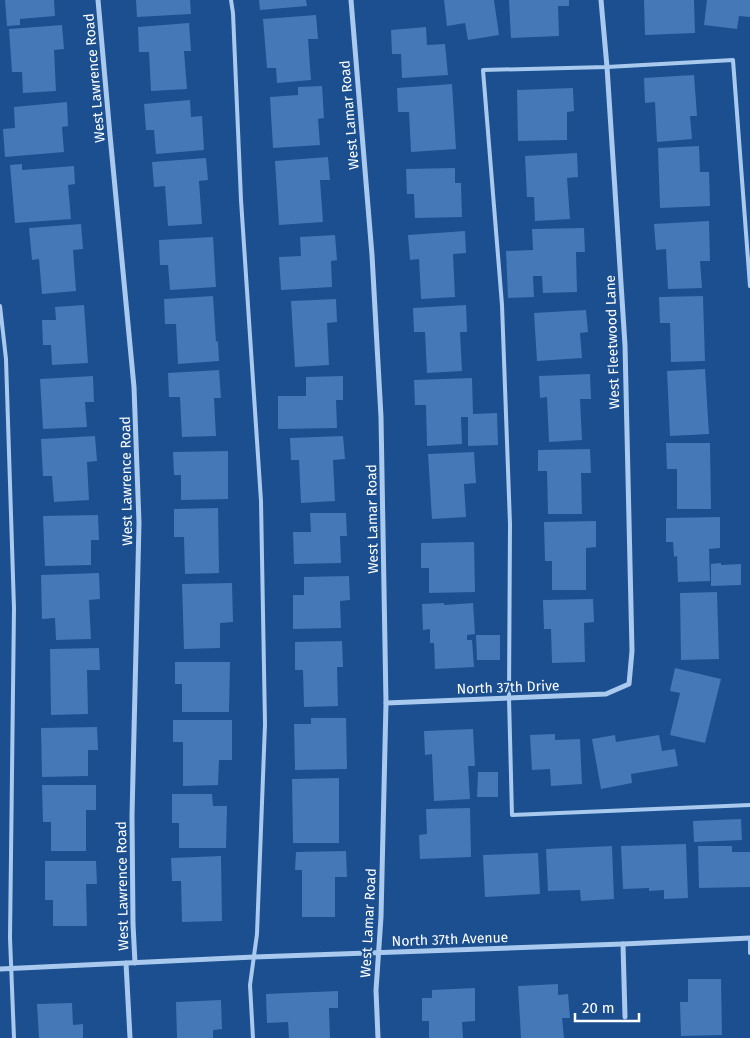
<svg xmlns="http://www.w3.org/2000/svg" width="750" height="1038" font-family="'Fira Sans',sans-serif">
<style>
.building{fill:#4478b7}
.lines{fill:none;stroke-linecap:round;stroke-linejoin:round}
.service{stroke:#a9c9ee;stroke-width:4}
.minor{stroke:#a9c9ee;stroke-width:5}
.labels{text-anchor:middle;stroke-width:4;stroke-linejoin:round;paint-order:stroke}
.street-label{font-size:14px;fill:#fff;stroke:#1b4f8f}
</style>
<rect width="100%" height="100%" fill="#1b4f8f"/>
<g class="building">
<path d="M5,0H54L55,16L20,19V25L7,26Z"/>
<path d="M136,0H190L191,14L137,17Z"/>
<path d="M259,0H306L307,6L260,10Z"/>
<path d="M444,0H494L499,35L468,40L465,23L447,26Z"/>
<path d="M509,0H569V6H558L559,36L511,38Z"/>
<path d="M644,0H694L695,33L645,35Z"/>
<path d="M707,0H750V17L739,16L737,29L704,25Z"/>
<path d="M316,15L318,39H308L311,80L277,83L276,68H267L263,19Z"/>
<path d="M189,23L191,51H184L187,89L151,91L149,52H139L138,27Z"/>
<path d="M62,25L64,49L54,50L56,91L23,93L22,72H12L9,29Z"/>
<path d="M426,27L427,45L445,44L448,75L402,78L401,54H392L391,30Z"/>
<path d="M694,75L697,116H690L692,139L657,142L655,102L645,103L644,78Z"/>
<path d="M452,84L456,149L411,152L409,112H398L397,88Z"/>
<path d="M322,86L324,118L318,119L320,145L273,148L270,97L298,95V87Z"/>
<path d="M573,88L574,111L567,112V140L518,141L517,90Z"/>
<path d="M190,100L191,117L202,116L204,150L156,154L154,130H146L144,104Z"/>
<path d="M67,102L68,126L62,127L64,152L5,157L3,129L15,128L14,107Z"/>
<path d="M699,146L700,172H709L710,206L660,208L658,148Z"/>
<path d="M577,153L578,177L567,178L570,219L535,221L534,197H527L525,156Z"/>
<path d="M328,157L330,180H320L323,222L279,225L275,161Z"/>
<path d="M206,158L208,180L199,181L202,224L168,226L165,186L154,187L152,162Z"/>
<path d="M22,164V170L74,166L75,184L68,185L71,219L15,223L10,165Z"/>
<path d="M455,168V183H461L462,217L415,218L414,194H407L406,169Z"/>
<path d="M709,221L710,261H700L702,288L668,289L666,249L656,250L654,224Z"/>
<path d="M81,224L83,249L73,250L76,291L42,294L39,259L32,260L29,228Z"/>
<path d="M584,228L585,252H576L577,292L543,293L542,276H533L534,297L508,298L506,251L533,250L532,229Z"/>
<path d="M465,231L466,253L453,254L455,297L421,299L419,259L410,260L408,235Z"/>
<path d="M335,235L337,260L331,261L332,287L281,290L279,257L301,256L300,237Z"/>
<path d="M213,237L216,287L170,290L168,265H160L159,240Z"/>
<path d="M213,296L216,342L218,341L219,361L178,364L176,324H165L164,299Z"/>
<path d="M703,296L705,361L671,362L670,323H660L659,297Z"/>
<path d="M336,299L337,322L327,323L329,365L295,367L291,301Z"/>
<path d="M84,305L88,363L52,365L51,345H43L42,320H56L55,307Z"/>
<path d="M466,305L467,332H460L462,371L427,373L425,332H414L413,308Z"/>
<path d="M586,310L588,332L580,333L582,358L537,361L534,313Z"/>
<path d="M705,369L709,434L670,436L667,371Z"/>
<path d="M219,370L221,398H214L216,436L182,437L180,397H169L168,373Z"/>
<path d="M590,374L591,399H580L582,440L549,442L547,397L540,398L539,376Z"/>
<path d="M93,376L94,402H85L87,427L43,429L40,379Z"/>
<path d="M343,376V400H336L337,428L278,429V396H306V377Z"/>
<path d="M472,378L473,414L497,413L498,445L468,446V417H461L462,444L427,446L426,405H415L414,380Z"/>
<path d="M95,436L97,461L87,462L89,500L54,502L52,476H43L41,439Z"/>
<path d="M343,436L345,459L333,460L335,501L301,503L299,460H291L290,438Z"/>
<path d="M666,443H710L711,509H677V469H667Z"/>
<path d="M590,449L591,473H581L582,514H548L547,471H538V450Z"/>
<path d="M228,451V499L181,500V475H174L173,452Z"/>
<path d="M474,452L476,483L464,484L466,517L432,519L428,454Z"/>
<path d="M218,508L219,573L185,574L184,537H174V509Z"/>
<path d="M310,513H346L347,536H340L341,563L294,564L293,532H311Z"/>
<path d="M98,515L99,540H91V565L45,566L43,516Z"/>
<path d="M720,517V548L709,549L710,581L678,582L677,556L674,557L673,542H666V518Z"/>
<path d="M596,521V547L586,548V590H552V561H545L544,522Z"/>
<path d="M474,542L475,592L429,593V568H421V543Z"/>
<path d="M721,563V565L741,564V585L711,586V564Z"/>
<path d="M99,573L100,599L89,600L91,639L56,640L55,618L42,619L41,575Z"/>
<path d="M349,576L350,600L340,601L341,628L293,629V595H304V577Z"/>
<path d="M232,583L233,622L220,623V648L184,649L182,584Z"/>
<path d="M717,592L719,659L681,660L680,593Z"/>
<path d="M593,599L594,622L584,623L585,662L552,663L551,629H544L543,600Z"/>
<path d="M444,603V605L473,603L475,634L467,635V640H472L474,667L435,669L434,643H430V629L423,630L422,604Z"/>
<path d="M476,635H500V660H477Z"/>
<path d="M342,641L343,667H337L338,706L304,707L303,670H295V642Z"/>
<path d="M99,648L100,670H87L88,714L51,715L50,649Z"/>
<path d="M175,662H230L229,712H182V684H175Z"/>
<path d="M675,668L721,679L705,743L670,735L680,693L670,691Z"/>
<path d="M311,718H346L347,769L295,770L294,724H311Z"/>
<path d="M173,720H232V760H219L218,785L183,786V742H173Z"/>
<path d="M97,727L98,750H88V776L42,777L41,728Z"/>
<path d="M473,729L475,766H468L470,799L434,801L432,754L425,755L424,731Z"/>
<path d="M555,734V740L580,739L582,784L551,786L550,769L532,770L530,735Z"/>
<path d="M615,735L616,742L659,735L662,751L675,749L678,766L631,774L632,783L601,789L592,739Z"/>
<path d="M478,772H498V797H477Z"/>
<path d="M339,778V843H293L292,779Z"/>
<path d="M42,785H96V810H86V851H51V822H43Z"/>
<path d="M172,794H212L213,806H227L226,848H179V823H172Z"/>
<path d="M470,808L471,857L420,859L419,835L427,834L426,809Z"/>
<path d="M741,819L742,840L694,842L693,821Z"/>
<path d="M686,844L688,898L664,899V890L649,891V888L623,889L621,846Z"/>
<path d="M612,846L614,899L581,901L580,890L548,891L546,849Z"/>
<path d="M698,846H732V852H750V887L699,888Z"/>
<path d="M346,851L347,877H335V917H302V870H295L296,852Z"/>
<path d="M538,853L540,894L485,897L483,855Z"/>
<path d="M221,856L222,921L182,922L181,881H172L171,858Z"/>
<path d="M45,861H96L97,884H86L87,926H53V900H45Z"/>
<path d="M688,979H721L722,1035L681,1036L680,1002H688Z"/>
<path d="M558,984V995L568,994L570,1018H562L564,1038H521L518,986Z"/>
<path d="M475,988V1021L462,1022L463,1038H429V1021H422V998H432V990Z"/>
<path d="M338,991V1008H329L330,1038H289L288,1022L267,1023L266,994Z"/>
<path d="M221,1000L222,1029L213,1030V1038H177L176,1002Z"/>
<path d="M72,1003L73,1025L83,1024V1038H39L37,1004Z"/>
</g>
<g class="lines">
<g class="service">
<path d="M231,0L233,13L241,200L261,501L265,724L257,934L250,985L253,1038"/>
<path d="M750,286L733,60L607,67L483,70L502,305L510,524L509,698L512,815L750,805"/>
<path d="M0,306L6,359L14,608L10,938L14,1038"/>
<path d="M750,938V953"/>
</g>
<g class="minor">
<path d="M98,0L110,135L134,387L139,523L132,816L133,924L135,963"/>
<path d="M351,0L372,255L381,417L386,703L381,917L376,990L378,1038"/>
<path d="M386,703L606,694L629,684L632,651L625,345L607,67L601,0"/>
<path d="M623,944L625,1017"/>
<path d="M126,963L130,1038"/>
<path d="M0,969L254,957L623,944L750,938"/>
</g>
</g>
<g class="labels">
<g class="street-label">
<text transform="translate(94 78) rotate(-95)" y="5">West Lawrence Road</text>
<text transform="translate(349 115) rotate(-95)" y="5">West Lamar Road</text>
<text transform="translate(612 342) rotate(-92)" y="5">West Fleetwood Lane</text>
<text transform="translate(126 481) rotate(-91)" y="5">West Lawrence Road</text>
<text transform="translate(372 519) rotate(-91)" y="5">West Lamar Road</text>
<text transform="translate(508 687) rotate(-2)" y="5">North 37th Drive</text>
<text transform="translate(122 886) rotate(-91)" y="5">West Lawrence Road</text>
<text transform="translate(368 923) rotate(-87)" y="5">West Lamar Road</text>
<text transform="translate(450 939) rotate(-2)" y="5">North 37th Avenue</text>
</g>
</g>
<path d="M575 1013v8h64v-8" fill="none" stroke="#ffffff" stroke-width="2.5"/>
<text x="582" y="1013" font-size="15" fill="#ffffff" stroke="#1b4f8f" stroke-width="4" paint-order="stroke">20 m</text>
</svg>
